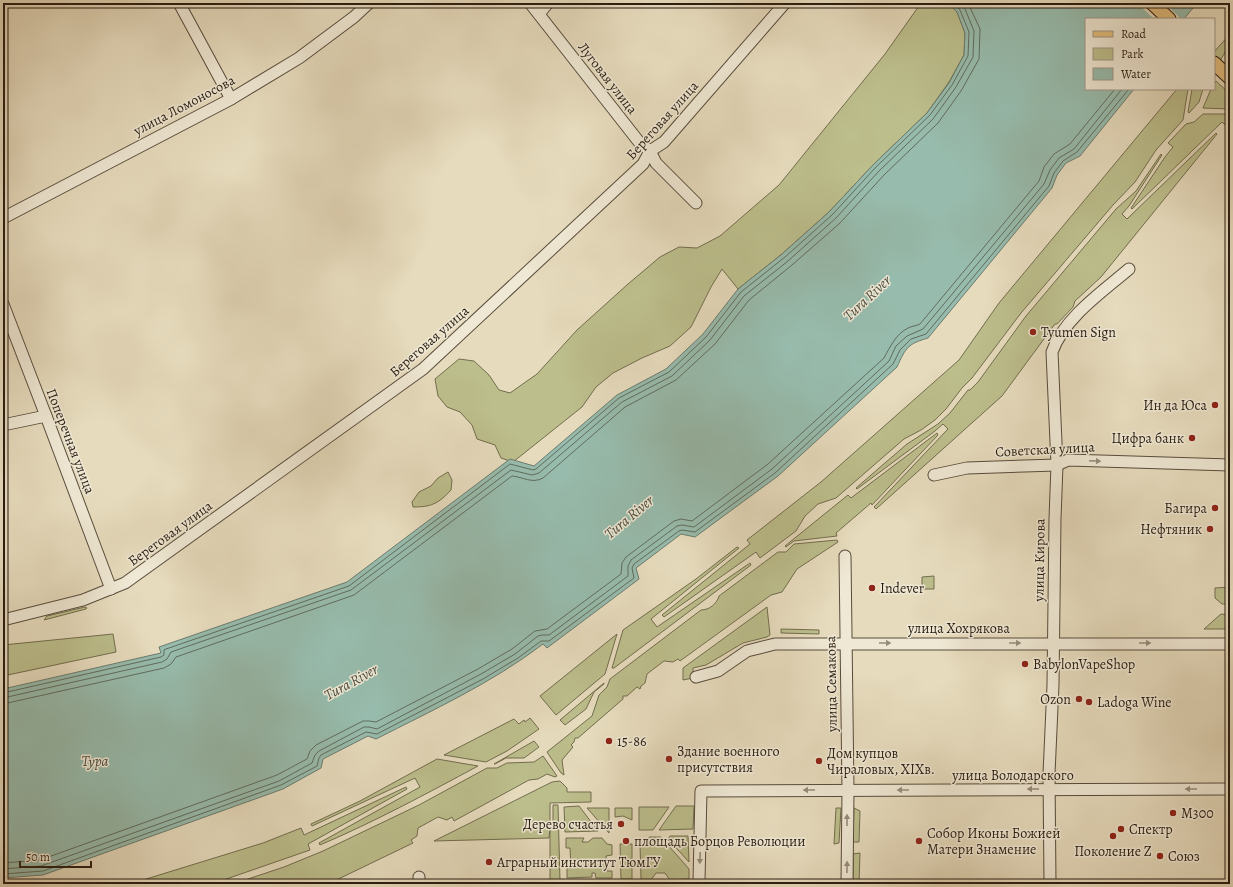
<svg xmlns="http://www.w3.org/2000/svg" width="1233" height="887" font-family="Alegreya,serif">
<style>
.green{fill:#bcbe8c;stroke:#726d4e}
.water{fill:#97bbac;stroke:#6b7b6e}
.pier{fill:#e6dbbd}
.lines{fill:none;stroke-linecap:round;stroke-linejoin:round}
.shore{stroke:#606c5e;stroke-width:1}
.minor-casing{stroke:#584c3c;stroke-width:13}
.major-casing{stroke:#291c11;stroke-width:15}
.minor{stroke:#efe8d4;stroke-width:11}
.major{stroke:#e3be7e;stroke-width:13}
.oneway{fill:#968c7c}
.poi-dot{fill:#8f2418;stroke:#efe8d4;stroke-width:1.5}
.labels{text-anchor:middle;stroke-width:3;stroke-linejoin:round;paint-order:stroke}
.street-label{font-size:14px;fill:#291c11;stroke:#efe8d4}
.poi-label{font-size:14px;fill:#291c11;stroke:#efe8d4;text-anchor:start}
.water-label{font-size:15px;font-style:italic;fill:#4a4c40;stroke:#efe8d4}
</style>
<rect width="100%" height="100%" fill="#e6dbbd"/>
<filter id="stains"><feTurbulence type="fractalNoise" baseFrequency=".005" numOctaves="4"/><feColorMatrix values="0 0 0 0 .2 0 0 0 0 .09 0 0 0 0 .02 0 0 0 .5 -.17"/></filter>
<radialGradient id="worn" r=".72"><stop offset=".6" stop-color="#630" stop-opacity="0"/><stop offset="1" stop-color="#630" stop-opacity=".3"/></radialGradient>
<g class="green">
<path d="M921,3H948L957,12L965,33L964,55L949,82L927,113L873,165L829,212L782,254L738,289L722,269L711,287L691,327L670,346L642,358L613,373L596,387L582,407L513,462L501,458L495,445L477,439L472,425L460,412L447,407L438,396L435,379L459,359L474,361L489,375L499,390L510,393L537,374L577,330L628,284L660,257L679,247L697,248L720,236L779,185L885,54Z"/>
<path d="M1230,34V44L1214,71V52Z"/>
<path d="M1216,81L1230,94V109L1203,108L1211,89H1214V84Z"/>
<path d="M1177,89H1188L1183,120L1156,150L1135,182L1113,205L1021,313L972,378L962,388L946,409L935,420L921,430L904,439L836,498L818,504L805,516L796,531L760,558L756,552L664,617L662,615L750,544L747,540L821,482L959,360L999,303Z"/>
<path d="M1192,89H1203L1199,102L1189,113L1188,112Z"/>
<path d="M1203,114H1230V120L1225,125L1222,122L1132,209L1131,208L1165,157L1173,147L1168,143L1186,124L1194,122Z"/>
<path d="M1216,133L1217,134L1101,277L1075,301L1073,307L1057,324H1055L1002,396L876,509L874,507L948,429L943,424L935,431L857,489L856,488L907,444L938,424L950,413L968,390H970L978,382L1026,316L1116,209L1136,191L1161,154L1162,155L1129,206L1122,214L1127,219Z"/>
<path d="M937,433L938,435L872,505L871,503L836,533L837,536L794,541L786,547L785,546L848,495L851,498Z"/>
<path d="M448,472L452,480L451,490C438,504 431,507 413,507L412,502L419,492L431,486L438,478Z"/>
<path d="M837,540L838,542L797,569L782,592L771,595L680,661L678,659L673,662L664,661L647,674L645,683L641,686L640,689L637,687L627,696H623V699L578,738H575L574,742L571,745L573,747L562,760L564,775L561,773L547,752L592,716L599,695L607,687L610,679L701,610C709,610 717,604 719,596L778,552H786L794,544Z"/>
<path d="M737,547L739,548L651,619L657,627L750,563L751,565L614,668H612L623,630L696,579Z"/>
<path d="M934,576V589H922V577Z"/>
<path d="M1230,587V602L1227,604H1222L1215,598V588Z"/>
<path d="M85,607L87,608L86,609L44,620L47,616Z"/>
<path d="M767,607L770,635L767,637L743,643L706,665L693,668V678L683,680V668Z"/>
<path d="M1221,614L1230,615V629H1204Z"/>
<path d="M781,629L819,630V634L781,633Z"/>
<path d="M113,634L116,652L3,676V645Z"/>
<path d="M617,634L605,674L556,715L540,696Z"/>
<path d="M604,683V684L594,692L586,709L565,725L560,720Z"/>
<path d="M530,718L539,729L507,751L486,762L444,755L514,719L519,724L524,720L525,722Z"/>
<path d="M534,741L539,747L524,758H506L495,764H494Z"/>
<path d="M543,756L557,776L555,777L547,774L538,779L529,780L454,821L452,817L447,820L438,817L418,828L417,836L411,840L413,843L328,884H233L284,867L323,851L419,805L487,768H497L507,763L534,762Z"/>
<path d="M437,759L478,766C426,794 374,822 320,845L319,843L420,787L415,778L312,826L311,824L360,801Z"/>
<path d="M560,781L567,788V792H591V802L550,803V825H553V805H558L560,882H563V884H550V828L549,838L434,841L552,782Z"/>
<path d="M406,787L407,789L308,844L310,850L212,884H130L263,843L301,828L304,835Z"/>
<path d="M579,806L598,831L565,832L564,807Z"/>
<path d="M676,806H694L693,829L659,830Z"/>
<path d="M639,807H669L653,830H639Z"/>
<path d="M587,808H609V833Z"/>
<path d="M615,808H632V820L623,816L615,817Z"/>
<path d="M836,808H841L839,843L834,844Z"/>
<path d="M854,808L860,811L859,842H853Z"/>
<path d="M670,836H688L689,862L668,839Z"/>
<path d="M649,837H661L689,869V879L670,880L665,873H656L651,880L641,879L640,844H645Z"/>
<path d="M566,838H584L582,842H588L593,838H602L607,844L612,845V855L606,856L607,871H612V878H596L595,873H592V877L567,878V868H571L570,848H566Z"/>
<path d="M620,844H632V879H621Z"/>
<path d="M860,853L859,884H853V854Z"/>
</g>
<path class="water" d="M948,3H1197L1184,19H1086V89H1134L1080,156L1066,163L1057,175L1052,188L928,338C908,344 906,347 897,367L778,476L695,537L681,534L636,568L639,579L547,648L543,644C492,683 433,710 376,739L368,736L323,759L321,768L283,789L43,875L3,878V689L161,653L159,647L347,582L510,459L534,466L617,395L666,369L703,334L738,289L782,254L829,212L873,165L927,113L949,83L964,55L965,33L957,12Z"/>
<path class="pier" d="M1137,3H1165L1181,19H1154Z"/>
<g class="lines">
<g class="shore">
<path d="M3,693L161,657L164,655V650L166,649L349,586L510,464L533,470L536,469L619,398L669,372L706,337L741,292L785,257L832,215L876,167L930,115L952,85L968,56L969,32L960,10L954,3"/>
<path d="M3,698L162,662L167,659L171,652L351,590L511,470L532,475L539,473L622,402L672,376L710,340L744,296L788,261L836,218L879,171L933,119L956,87L973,57L974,31L965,9L960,3"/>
<path d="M3,704L164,668L171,664L176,657L354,595L512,476C523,477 532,484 543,478L625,407L676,380L715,344L749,300L792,265L840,223L884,175L938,123L961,91L979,59L980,29L968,3"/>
<path d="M3,863L40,860L277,775L307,759L310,751L316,745L363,721H369L376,722L478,669L512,649L535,631L547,629L621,574L622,563L626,557L674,521L681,519L692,521L768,464L884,358C890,347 896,334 908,328C912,326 916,326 920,324L1039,181L1044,167L1054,154L1070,144L1115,89"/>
<path d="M3,869L41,866L279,781L312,763L315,755L319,751L364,727H369L377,729L481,674L515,654L538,636L542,635H549L628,576V566L631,560L677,526L682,525L694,527L772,469L889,361L896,346L907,336L923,329L1044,184L1050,170L1059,158L1074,149L1122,89"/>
<path d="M3,874L43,871L281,785L317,766L319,758L321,755L366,732L377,734L483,679L518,658L541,641H549L634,578L632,568L634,564L679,531L682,530L695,532L775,473L893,364L900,350L911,339L926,334L1049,186L1054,173L1063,161L1077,152L1129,89"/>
</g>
<g class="minor-casing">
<g id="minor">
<path d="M179,3L231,99"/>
<path d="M530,3L639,142L650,151L656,163L696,203"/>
<path d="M539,14L548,3"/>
<path d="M3,218L231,99L299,58L354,17L369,3"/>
<path d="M3,304L46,416L111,589"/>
<path d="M3,425L46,416"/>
<path d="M934,475L967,468L1057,465L1068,460L1230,465"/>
<path d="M845,556L848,790L847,884"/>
<path d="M3,620L83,600L125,583L423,369L643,164L650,151L664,142L785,3"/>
<path d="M696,677L718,671L747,651L775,644H1230"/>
<path d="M419,884V877"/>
<path d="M700,884L699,881L701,791L1230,789"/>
<path d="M1050,884L1049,774L1053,685L1055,519L1057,465L1052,352C1064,318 1102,292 1129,269"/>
</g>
</g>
<g class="major-casing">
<g id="major">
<path d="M1152,3L1169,19"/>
<path d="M1214,63L1230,78"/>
</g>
</g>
<use href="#minor" class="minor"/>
<use href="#major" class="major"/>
</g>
<defs><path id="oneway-solid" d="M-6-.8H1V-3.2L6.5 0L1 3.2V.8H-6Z"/></defs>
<g class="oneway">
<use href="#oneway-solid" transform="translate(1095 461) rotate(2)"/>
<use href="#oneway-solid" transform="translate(885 643)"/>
<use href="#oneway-solid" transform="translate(1015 643)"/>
<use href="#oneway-solid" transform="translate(1145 643)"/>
<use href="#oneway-solid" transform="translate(1033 789) rotate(180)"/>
<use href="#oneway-solid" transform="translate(1191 789) rotate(180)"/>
<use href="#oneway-solid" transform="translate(809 790) rotate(180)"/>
<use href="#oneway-solid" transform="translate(903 790) rotate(180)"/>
<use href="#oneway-solid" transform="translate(847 820) rotate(-90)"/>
<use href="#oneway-solid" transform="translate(700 858) rotate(92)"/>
<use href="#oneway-solid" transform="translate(847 867) rotate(-89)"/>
</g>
<g class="poi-dot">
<circle cx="1033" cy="332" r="4"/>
<circle cx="1215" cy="405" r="4"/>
<circle cx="1192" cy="438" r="4"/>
<circle cx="1215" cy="508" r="4"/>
<circle cx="1210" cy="529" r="4"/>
<circle cx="872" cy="588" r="4"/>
<circle cx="1025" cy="664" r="4"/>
<circle cx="1079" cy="699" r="4"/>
<circle cx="1089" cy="702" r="4"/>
<circle cx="609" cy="741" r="4"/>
<circle cx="669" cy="759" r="4"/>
<circle cx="819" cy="761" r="4"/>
<circle cx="1173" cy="813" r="4"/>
<circle cx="621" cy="824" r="4"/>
<circle cx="1121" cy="829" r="4"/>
<circle cx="1113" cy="836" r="4"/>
<circle cx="626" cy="841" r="4"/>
<circle cx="919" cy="841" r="4"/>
<circle cx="1160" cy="856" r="4"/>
<circle cx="489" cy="862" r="4"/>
</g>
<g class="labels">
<g class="street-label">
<text transform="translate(608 78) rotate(52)" y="5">Луговая улица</text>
<text transform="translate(184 105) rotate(-28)" y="5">улица Ломоносова</text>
<text transform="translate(662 120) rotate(-48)" y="5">Береговая улица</text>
<text transform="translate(429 341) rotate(-41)" y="5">Береговая улица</text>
<text transform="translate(71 441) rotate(69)" y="5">Поперечная улица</text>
<text transform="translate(1045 449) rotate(-3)" y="5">Советская улица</text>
<text transform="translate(170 533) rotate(-36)" y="5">Береговая улица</text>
<text transform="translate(1039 560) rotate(-89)" y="5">улица Кирова</text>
<text x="959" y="633">улица Хохрякова</text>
<text transform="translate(831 684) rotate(-91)" y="5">улица Семакова</text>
<text x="1013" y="780">улица Володарского</text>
</g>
<g class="poi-label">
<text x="1041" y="337">Tyumen Sign</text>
<text x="1207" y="410" text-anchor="end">Ин да Юса</text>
<text x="1184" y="443" text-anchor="end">Цифра банк</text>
<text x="1207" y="513" text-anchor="end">Багира</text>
<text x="1202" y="534" text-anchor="end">Нефтяник</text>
<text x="880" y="593">Indever</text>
<text x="1033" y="669">BabylonVapeShop</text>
<text x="1071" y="704" text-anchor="end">Ozon</text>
<text x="1097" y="707">Ladoga Wine</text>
<text x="617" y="746">15-86</text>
<text x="677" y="756">Здание военного<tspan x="677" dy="16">присутствия</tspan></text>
<text x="827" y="758">Дом купцов<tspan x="827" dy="16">Чираловых, XIXв.</tspan></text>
<text x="1181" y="818">М300</text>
<text x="613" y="829" text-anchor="end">Дерево счастья</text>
<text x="1129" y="834">Спектр</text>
<text x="927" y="838">Собор Иконы Божией<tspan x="927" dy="16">Матери Знамение</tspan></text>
<text x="634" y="846">площадь Борцов Революции</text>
<text x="1113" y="856" text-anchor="middle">Поколение Z</text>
<text x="1168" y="861">Союз</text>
<text x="497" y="867">Аграрный институт ТюмГУ</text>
</g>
<g class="water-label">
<text transform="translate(867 298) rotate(-43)" y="5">Tura River</text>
<text transform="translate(629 517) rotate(-40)" y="5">Tura River</text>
<text transform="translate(351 682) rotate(-29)" y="5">Tura River</text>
<text x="95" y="766">Тура</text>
</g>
</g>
<rect width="1233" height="887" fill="none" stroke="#e6dbbd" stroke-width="16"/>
<rect x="4" y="4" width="1225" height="879" fill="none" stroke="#291c11" stroke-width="2"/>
<rect x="8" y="8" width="1217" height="871" fill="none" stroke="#291c11"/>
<rect x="1085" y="18" width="130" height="72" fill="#efe8d4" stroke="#a09686"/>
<rect x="1093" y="31" width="20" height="6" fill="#e3be7e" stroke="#a09686"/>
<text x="1121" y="38" font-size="12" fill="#291c11">Road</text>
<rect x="1093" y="48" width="20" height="12" fill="#bcbe8c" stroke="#a09686"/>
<text x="1121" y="58" font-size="12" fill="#291c11">Park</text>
<rect x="1093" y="68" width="20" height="12" fill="#97bbac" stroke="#a09686"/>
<text x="1121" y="78" font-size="12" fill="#291c11">Water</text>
<path d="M20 861v6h71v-6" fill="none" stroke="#291c11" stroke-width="2"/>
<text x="26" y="861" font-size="12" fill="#291c11" stroke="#efe8d4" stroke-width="3" paint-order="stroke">50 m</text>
<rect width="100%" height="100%" filter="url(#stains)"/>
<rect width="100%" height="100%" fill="url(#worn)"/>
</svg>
